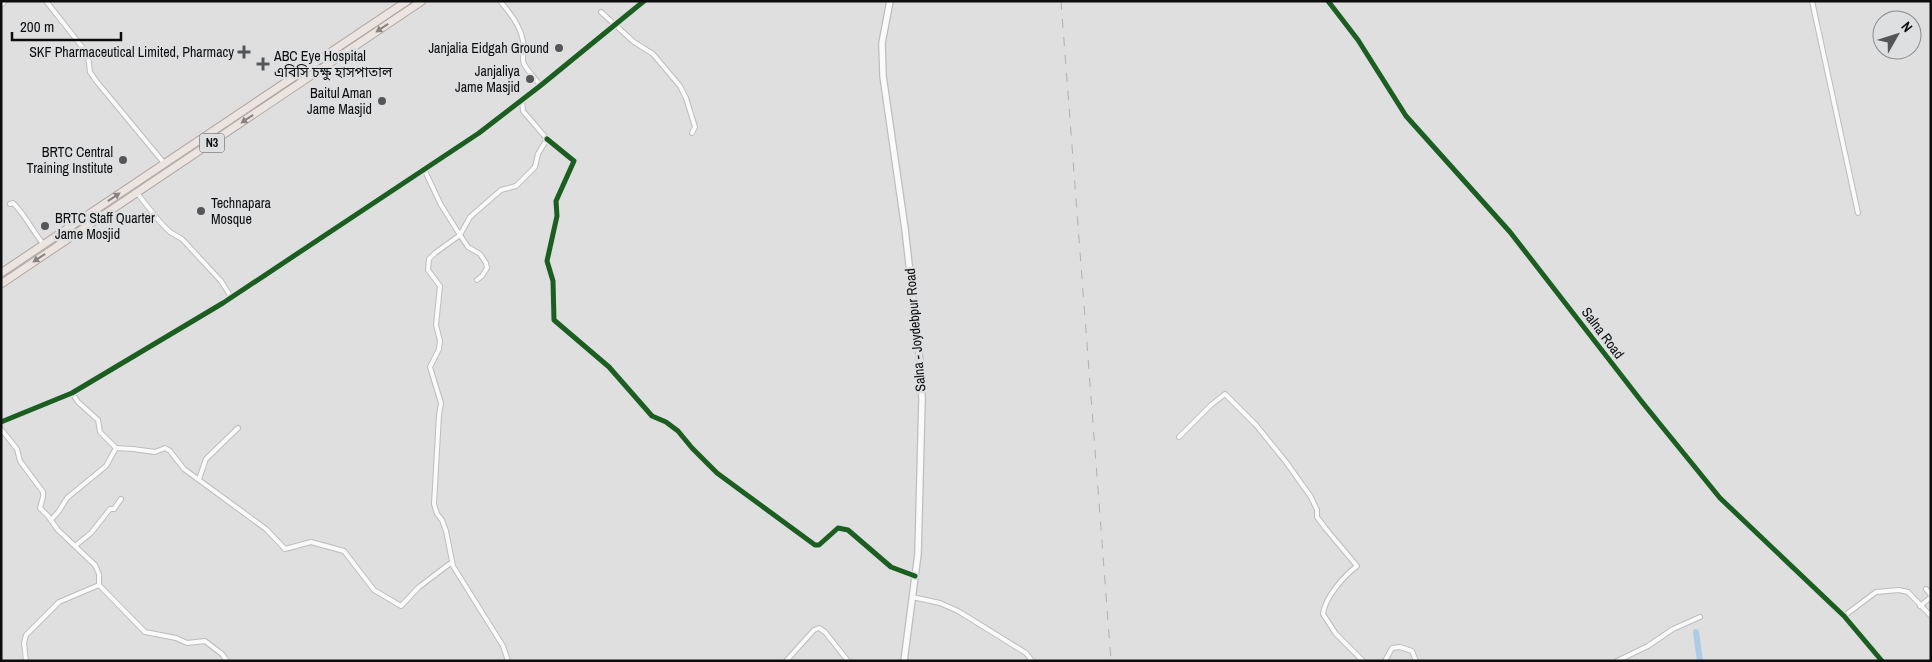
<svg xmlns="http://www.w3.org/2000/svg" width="1932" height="662" font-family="'Archivo Narrow','Noto Sans Bengali',sans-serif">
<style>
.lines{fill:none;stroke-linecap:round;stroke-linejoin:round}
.river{stroke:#adcbe6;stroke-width:6}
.minor-casing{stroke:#bdbdbe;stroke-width:6}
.secondary-casing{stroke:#bdbdbe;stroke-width:8}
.trunk-casing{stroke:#b0a5a1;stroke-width:9}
.minor{stroke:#fafafa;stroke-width:4}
.secondary{stroke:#fafafa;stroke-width:5.5}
.trunk{stroke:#ece4e0;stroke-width:7}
.rail{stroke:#b0b0b1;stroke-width:1;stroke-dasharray:9 9;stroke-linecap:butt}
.cycleway-casing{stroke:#dedfe1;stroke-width:8}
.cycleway{stroke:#1b5e20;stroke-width:5}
.oneway{fill:#888382}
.poi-dot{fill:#565658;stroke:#dedfe1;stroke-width:2}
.labels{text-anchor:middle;stroke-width:5;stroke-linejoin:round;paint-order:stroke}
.shield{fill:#dedfe1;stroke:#4c4c4d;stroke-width:1}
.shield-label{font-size:12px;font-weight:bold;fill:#0d0d0e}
.poi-label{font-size:14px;fill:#0d0d0e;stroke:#dedfe1;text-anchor:end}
.street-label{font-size:14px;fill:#0d0d0e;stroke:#dedfe1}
</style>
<rect width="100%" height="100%" fill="#dfdfe0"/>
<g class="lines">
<path class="river" d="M1696,632L1700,661"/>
<g class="minor-casing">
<g id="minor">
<path d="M46,1L83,48L88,56L90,72L97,82L164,163"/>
<path d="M500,1C510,13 520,25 523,41C525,49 521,58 524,64C528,72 536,78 540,86"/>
<path d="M1328,1L1358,40L1406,116L1510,232L1642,402L1720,498L1844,616L1882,661"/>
<path d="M1812,1L1858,213"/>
<path d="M1,5L5,1"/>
<path d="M601,12L634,42L653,54L680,86L686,98L695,127L692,133"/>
<path d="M547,139L574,161L556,201L557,216L547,261L553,281L554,320L609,367L652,416L666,422L678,431L692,448L717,473L815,545H819L838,528L848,530L891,567L915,576"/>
<path d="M424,169L441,205L460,235L468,247L480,254L486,263L487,268L482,276L477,280"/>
<path d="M137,193L160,222L170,232L182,239L221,281L231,297"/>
<path d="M10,204L13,203C25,214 33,232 44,245"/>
<path d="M72,393L78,402L98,420L100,432L116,448"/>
<path d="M1,422L72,393L223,303L479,133L540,86L644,1"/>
<path d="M1,429L17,449L20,461L43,492V497L40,508L48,516L58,530L95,565L99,574V585L145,632L176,638L187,643L205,641L222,654L227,661"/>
<path d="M1179,437L1211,405L1225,394L1256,425L1286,462L1311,497L1317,510V517L1326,529L1357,566C1344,576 1325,597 1323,614L1336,634L1363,661"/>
<path d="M199,479L206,459L238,428"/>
<path d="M51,520L59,511L67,498L106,466L116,448L133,449L155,452L165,448L170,451L184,469L266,529L285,549L311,542L344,551L374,590L401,606L419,587L452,562"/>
<path d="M75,546L91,533L110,509H114L121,499"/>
<path d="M1926,589L1931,595"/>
<path d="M912,597L940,603L958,611L1026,653L1032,661"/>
<path d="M1920,606L1931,597"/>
<path d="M1844,616L1876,592L1899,590L1908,592L1931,616"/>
<path d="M26,661L24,643L26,635L59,602L99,585"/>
<path d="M508,661L503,646L453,566L446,531L442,520L437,514L434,504L439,415L441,403L430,367L439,349L440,341L436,325L440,286L428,270L429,259L435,253L460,235L470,217L478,210L501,190L516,186L535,167L538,154L547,139L523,111L522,100"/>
<path d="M786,661L814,630L819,628L825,632L848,661"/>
<path d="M1385,661L1392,648L1400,647L1412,651L1416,661"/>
<path d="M1617,661L1648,646L1673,629L1700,617"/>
</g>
</g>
<g class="secondary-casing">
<path id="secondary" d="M890,1L882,43L883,76L905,229L921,371L922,400L918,554L904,661"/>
</g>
<g class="trunk-casing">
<g id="trunk">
<path d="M1,273L407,1"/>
<path d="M1,284L422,1"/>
</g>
</g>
<use href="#minor" class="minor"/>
<use href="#secondary" class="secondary"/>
<use href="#trunk" class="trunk"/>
<path class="rail" d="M1061,1L1111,661"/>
<g class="cycleway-casing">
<g id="cycleway">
<path d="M1328,1L1358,40L1406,116L1510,232L1642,402L1720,498L1844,616L1882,661"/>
<path d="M547,139L574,161L556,201L557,216L547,261L553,281L554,320L609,367L652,416L666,422L678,431L692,448L717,473L815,545H819L838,528L848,530L891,567L915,576"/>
<path d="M1,422L72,393L223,303L479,133L540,86L644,1"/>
</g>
</g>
<use href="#cycleway" class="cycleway"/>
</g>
<defs><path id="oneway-solid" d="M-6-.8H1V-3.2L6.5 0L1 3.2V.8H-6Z" transform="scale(1.25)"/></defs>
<g class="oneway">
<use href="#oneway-solid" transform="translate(382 28) rotate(146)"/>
<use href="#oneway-solid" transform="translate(247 119) rotate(146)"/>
<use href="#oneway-solid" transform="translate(114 197) rotate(-34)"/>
<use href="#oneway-solid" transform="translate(39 258) rotate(146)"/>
</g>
<g class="poi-dot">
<circle cx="559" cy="48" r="5"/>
<path d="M241.5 44.5h5v5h5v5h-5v5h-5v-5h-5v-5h5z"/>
<path d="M260.5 56.5h5v5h5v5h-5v5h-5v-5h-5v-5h5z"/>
<circle cx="530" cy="79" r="5"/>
<circle cx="382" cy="101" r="5"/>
<circle cx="123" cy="160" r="5"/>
<circle cx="201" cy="211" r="5"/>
<circle cx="45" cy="226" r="5"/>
</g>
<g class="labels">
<rect class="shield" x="199.5" y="133.5" width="25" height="19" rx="4"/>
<g class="shield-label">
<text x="212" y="147">N3</text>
</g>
<g class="poi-label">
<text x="549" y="53">Janjalia Eidgah Ground</text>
<text x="234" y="57">SKF Pharmaceutical Limited, Pharmacy</text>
<text x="274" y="61" text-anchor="start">ABC Eye Hospital<tspan x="274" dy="16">এবিসি চক্ষু হাসপাতাল</tspan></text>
<text x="520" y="76">Janjaliya<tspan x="520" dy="16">Jame Masjid</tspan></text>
<text x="372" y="98">Baitul Aman<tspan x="372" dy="16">Jame Masjid</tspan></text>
<text x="113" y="157">BRTC Central<tspan x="113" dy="16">Training Institute</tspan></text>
<text x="211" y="208" text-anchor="start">Technapara<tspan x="211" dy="16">Mosque</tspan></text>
<text x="55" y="223" text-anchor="start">BRTC Staff Quarter<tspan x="55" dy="16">Jame Mosjid</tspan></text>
</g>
<g class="street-label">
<text transform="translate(915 330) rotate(-95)" y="5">Salna - Joydebpur Road</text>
<text transform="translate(1603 333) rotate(53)" y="5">Salna Road</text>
</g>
</g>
<rect width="1932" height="662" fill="none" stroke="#0d0d0e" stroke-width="5"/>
<g transform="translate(1897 35) rotate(51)"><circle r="24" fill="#dedfe1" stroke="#8a8b8d"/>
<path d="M0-4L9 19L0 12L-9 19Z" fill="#565658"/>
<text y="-8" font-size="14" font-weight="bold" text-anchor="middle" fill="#0d0d0e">N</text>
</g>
<path d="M12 32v8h109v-8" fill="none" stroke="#0d0d0e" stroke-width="2.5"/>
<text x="20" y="32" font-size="15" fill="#0d0d0e" stroke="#dedfe1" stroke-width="4" paint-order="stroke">200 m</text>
</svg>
